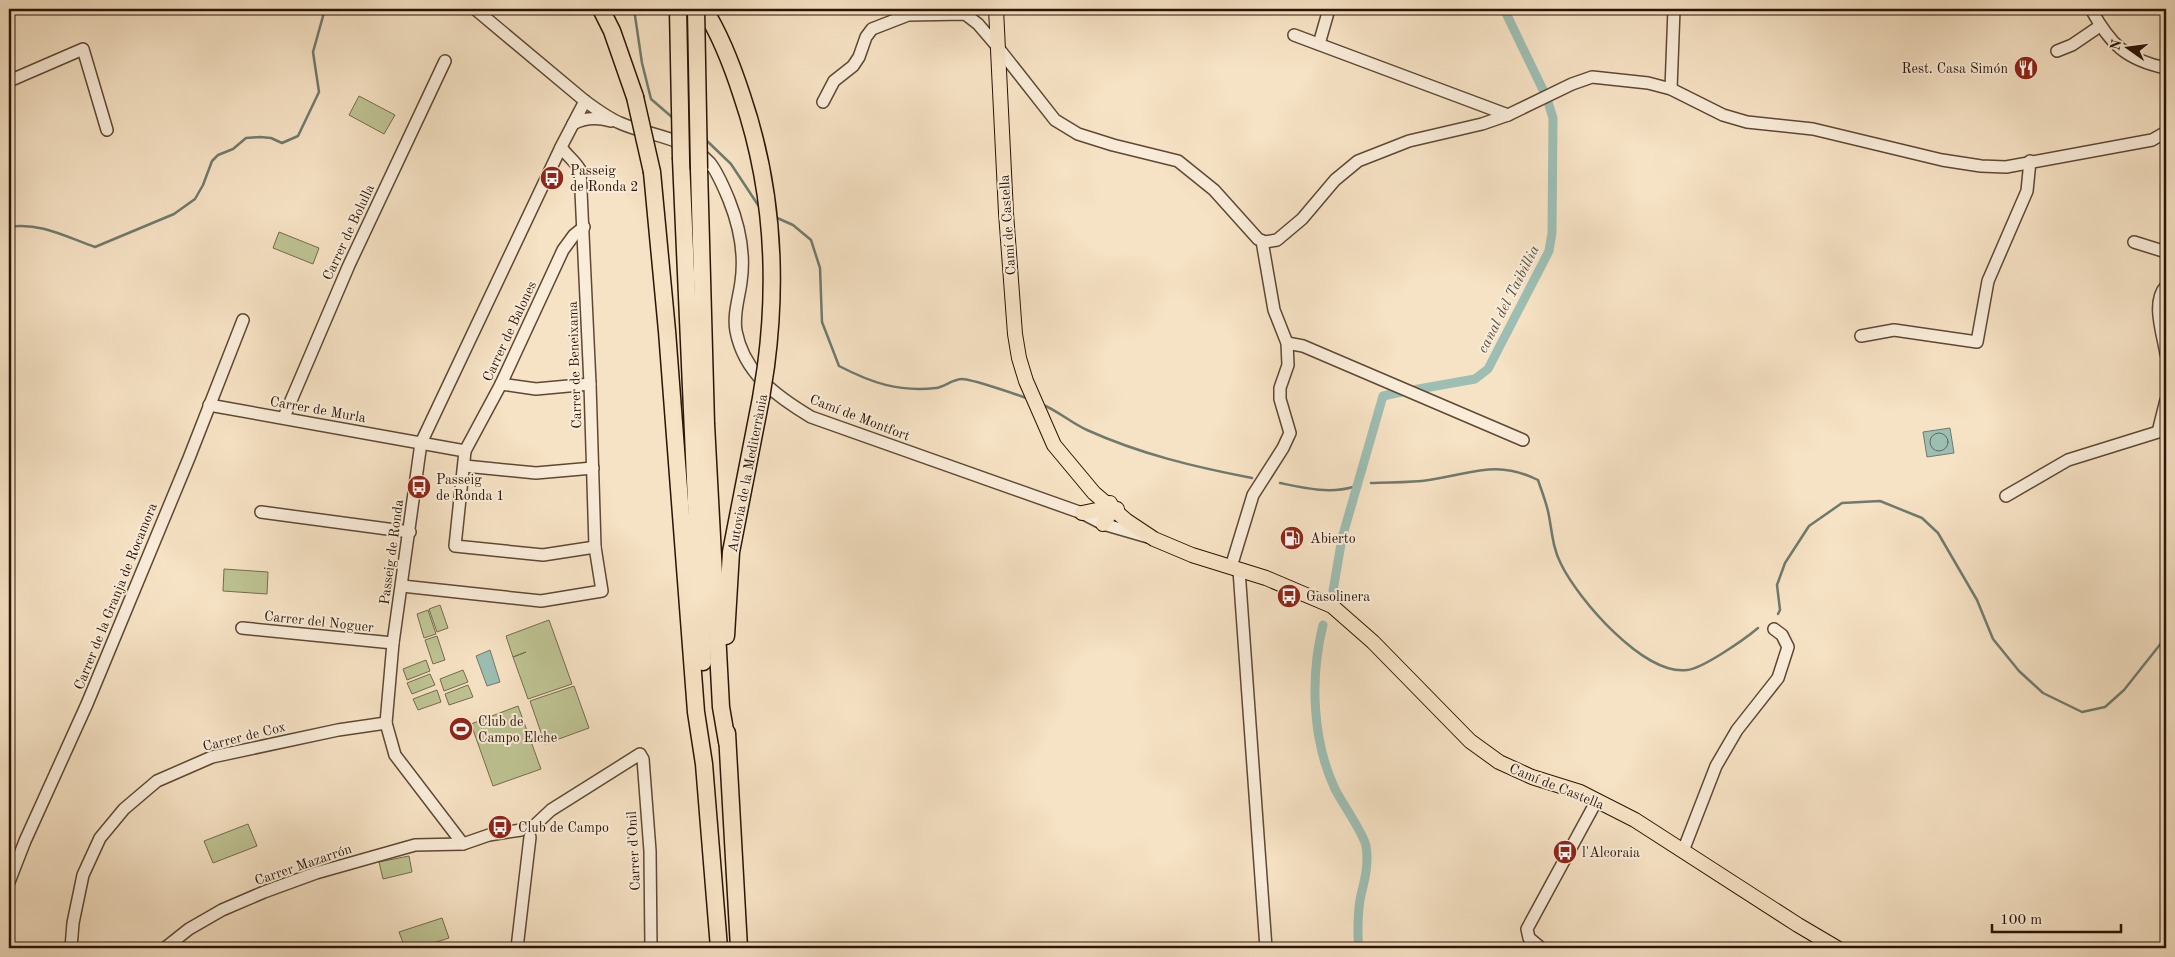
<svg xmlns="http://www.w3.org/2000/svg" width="2175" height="957" font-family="'Old Standard TT',serif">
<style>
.green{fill:#bec393;stroke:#746c4c}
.water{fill:#9dbeb3;stroke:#6f7a6d}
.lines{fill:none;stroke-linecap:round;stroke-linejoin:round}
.shore{stroke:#64695c;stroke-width:1}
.stream{stroke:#6f7a6d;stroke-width:2.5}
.canal{stroke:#9dbeb3;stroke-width:9}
.minor-casing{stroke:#5e4834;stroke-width:14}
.major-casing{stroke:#2b1404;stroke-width:16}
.highway-casing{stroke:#2b1404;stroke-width:19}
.minor{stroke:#f9ecd9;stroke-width:11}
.major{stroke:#f6e2c4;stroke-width:14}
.highway{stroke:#f6e2c4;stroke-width:16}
.highway-bridge-casing{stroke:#2b1404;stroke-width:19;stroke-linecap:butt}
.highway-bridge{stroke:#f6e2c4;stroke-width:16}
.labels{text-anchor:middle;stroke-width:4;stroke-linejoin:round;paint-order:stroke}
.poi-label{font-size:14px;fill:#2b1404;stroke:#f9ecd9;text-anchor:start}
.street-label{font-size:14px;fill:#2b1404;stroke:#f9ecd9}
.water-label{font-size:15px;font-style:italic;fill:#535041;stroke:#f9ecd9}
</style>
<rect width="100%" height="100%" fill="#f6e2c4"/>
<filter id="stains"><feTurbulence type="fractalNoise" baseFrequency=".004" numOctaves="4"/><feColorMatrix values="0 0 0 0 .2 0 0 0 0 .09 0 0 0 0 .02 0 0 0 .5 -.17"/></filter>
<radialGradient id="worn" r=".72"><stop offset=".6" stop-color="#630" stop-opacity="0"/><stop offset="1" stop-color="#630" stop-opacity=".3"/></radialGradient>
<g class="green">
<path d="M359,96L395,115L384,134L349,115Z"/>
<path d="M279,232L319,248L313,264L273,248Z"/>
<path d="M224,569L268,572L267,594L223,591Z"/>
<path d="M440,605L448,628L437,632L429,609Z"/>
<path d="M428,610L436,634L424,638L417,614Z"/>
<path d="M549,620L572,684L528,699L513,657L526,652L513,657L506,636Z"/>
<path d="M437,636L445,660L433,664L425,640Z"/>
<path d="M426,660L430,671L407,680L403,669Z"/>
<path d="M463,670L468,682L444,691L440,679Z"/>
<path d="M430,674L435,685L412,694L407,683Z"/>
<path d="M468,685L473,697L449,705L445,694Z"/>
<path d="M574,686L589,728L545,744L530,701Z"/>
<path d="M437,690L441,702L418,710L413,699Z"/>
<path d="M518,706L541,769L493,786L471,724Z"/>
<path d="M248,824L257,846L213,863L204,841Z"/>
<path d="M409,856L412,872L383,879L379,862Z"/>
<path d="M442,918L449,938L418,948H405L399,932Z"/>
</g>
<g class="water">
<path d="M1950,428L1954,453L1927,457L1923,432Z"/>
<path d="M490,650L500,682L487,686L476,656Z"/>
</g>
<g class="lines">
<circle class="shore" cx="1939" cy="442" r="9"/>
<g class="stream">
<path d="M634,9L642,63L651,99L673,118"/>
<path d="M705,139L731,164L760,208"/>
<path d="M775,217L793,225L811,240L820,268L822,322L839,366C872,383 898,392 936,388C944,387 953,379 962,379C972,379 1018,395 1029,399"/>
<path d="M9,227C40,222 66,237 95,247L174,214L195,199L203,185L212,161L218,155L233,149L246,138L260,137L271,138L282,143L298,136L319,92L313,52L325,9"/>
<path d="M1041,404C1057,410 1071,423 1087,430C1140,454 1195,467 1252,478"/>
<path d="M1280,483C1304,488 1329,494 1353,487"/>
<path d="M1371,483C1390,482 1410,483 1429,480C1472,474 1496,459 1538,480C1542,492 1547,504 1549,516C1552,532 1553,549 1561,564C1578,599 1644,676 1687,670C1702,669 1745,639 1758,628"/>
<path d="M1778,614L1780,610L1777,585L1785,563L1809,526L1842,503L1880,501L1922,518L1938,533L1977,600L1993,639L2019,671L2043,693L2082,712L2105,707L2124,690L2166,637"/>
</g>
<g class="canal">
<path d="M1504,9L1544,92"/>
<path d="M1413,390L1475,379L1488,369L1549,251L1552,233L1553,118L1548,102"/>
<path d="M1333,591L1342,538L1383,396L1406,391"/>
<path d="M1323,625C1310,677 1312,740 1335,789C1342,803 1364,834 1366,846C1369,863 1365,879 1361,895C1358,907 1357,936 1359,948"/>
</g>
<g class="minor-casing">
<g id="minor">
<path d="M475,9L585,101C596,109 608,118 620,123C649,136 687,137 710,163C718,173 724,188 729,200C739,225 745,255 741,282C739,298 733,314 736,331C744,373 776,396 811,417L1082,513L1103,524L1148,537"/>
<path d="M2091,9C2110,44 2126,60 2166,68"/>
<path d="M1294,35L1508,115"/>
<path d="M1319,44L1329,9"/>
<path d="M2057,51L2072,45L2100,26"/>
<path d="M9,81L83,49L107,130"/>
<path d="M1671,89L1674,9"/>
<path d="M823,102L834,81L853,66L859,57L866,37L872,29L908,15L965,14L978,24L996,45L1055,120L1078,134L1113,145L1178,161L1214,190L1258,239L1265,242L1277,240L1302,219L1335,180L1358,161L1409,141L1482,124L1508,115L1572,84L1592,77L1648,83L1671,89L1723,115L1747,122L1813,129L1942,160L1981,166L2006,167L2152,140L2166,132"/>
<path d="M573,124C585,117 597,117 611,121"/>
<path d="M584,227L574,235L563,250L501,384L465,451L455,546L543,555L595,547"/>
<path d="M2134,242L2166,252"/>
<path d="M2166,286C2151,302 2163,334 2166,354"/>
<path d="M1861,336L1894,330L1977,342L1988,281L2027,191L2030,161"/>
<path d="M1287,343L1303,346L1523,440"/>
<path d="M501,384L536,389L590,384"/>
<path d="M209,405L465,451"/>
<path d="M284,417L349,265L445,61"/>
<path d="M465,466L536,473L593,468"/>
<path d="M2006,496L2068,460L2158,432L2166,400"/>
<path d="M261,512L410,532"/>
<path d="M1231,567L1253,495L1283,448L1290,433L1280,399V388L1288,365L1287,343L1274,310L1262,241"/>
<path d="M1239,570L1266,948"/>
<path d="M402,586L541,601L602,591L595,547L590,384L580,170C575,161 567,156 561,147"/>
<path d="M242,628L393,643"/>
<path d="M535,825L551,810L640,754L643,759L650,851L651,948"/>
<path d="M463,844L395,755L386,723L393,643L421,443L561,147L585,101"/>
<path d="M1683,851L1716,766L1737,730L1778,678L1788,647L1782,635L1774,629"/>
<path d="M9,882L25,841L87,704L189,458L243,320"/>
<path d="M71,948L73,923L83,875L100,838L124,809L157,781L212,757L338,730L386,723"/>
<path d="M165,948L189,929L222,910L264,892L316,873L415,845L463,844L489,835L521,830"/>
<path d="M517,948L530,837"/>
<path d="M1541,948L1529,938L1527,929L1597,800"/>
</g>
</g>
<g class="major-casing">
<g id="major">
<path d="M996,9L1006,213L1015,334L1019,358L1026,381L1054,445L1094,493L1127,521L1154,539L1192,555L1266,578L1332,606L1373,642L1470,741L1499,762L1532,777L1580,792L1635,820L1798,925L1837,948"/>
<path d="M1082,513L1106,508L1117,509"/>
<path d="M1103,524L1113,509L1110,503"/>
</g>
</g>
<g class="highway-casing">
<g id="highway">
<path d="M601,9L612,31L635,97"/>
<path d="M704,9C721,36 732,65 742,96C772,184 778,274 766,366"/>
<path d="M681,159L703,662"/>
<path d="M699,169L706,424L721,707L727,742"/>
<path d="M652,172L667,331L696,712L704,764L719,948"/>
<path d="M726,636L731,552L761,398"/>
<path d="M727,733L739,948"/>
</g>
</g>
<use href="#minor" class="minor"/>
<use href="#major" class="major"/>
<use href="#highway" class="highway"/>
<g class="highway-bridge-casing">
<g id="highway-bridge">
<path d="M678,9L681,159"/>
<path d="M696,9L699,169"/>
<path d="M635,97L652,172"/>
<path d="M761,398L766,366"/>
</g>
</g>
<use href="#highway-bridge" class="highway-bridge"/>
</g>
<defs>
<g id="restaurant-disc" transform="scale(1.25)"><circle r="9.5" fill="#8f2418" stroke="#f9ecd9"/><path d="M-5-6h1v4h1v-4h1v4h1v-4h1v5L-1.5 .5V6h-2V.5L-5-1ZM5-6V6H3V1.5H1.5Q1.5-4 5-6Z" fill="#fff"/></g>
<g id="bus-disc" transform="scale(1.25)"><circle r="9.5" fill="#8f2418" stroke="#f9ecd9"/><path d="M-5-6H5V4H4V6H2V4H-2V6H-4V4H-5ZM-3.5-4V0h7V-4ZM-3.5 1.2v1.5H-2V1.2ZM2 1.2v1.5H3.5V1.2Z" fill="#fff"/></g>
<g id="fuel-disc" transform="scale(1.25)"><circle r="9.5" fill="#8f2418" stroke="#f9ecd9"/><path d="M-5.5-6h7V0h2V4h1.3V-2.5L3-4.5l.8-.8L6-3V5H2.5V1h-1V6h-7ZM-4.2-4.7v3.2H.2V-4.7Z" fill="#fff"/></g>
<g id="stadium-disc" transform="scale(1.25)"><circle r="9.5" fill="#8f2418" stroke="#f9ecd9"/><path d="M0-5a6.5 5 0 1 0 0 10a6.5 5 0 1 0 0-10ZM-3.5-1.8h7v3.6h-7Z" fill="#fff"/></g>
</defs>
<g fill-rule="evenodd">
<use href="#restaurant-disc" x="2026" y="68"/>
<use href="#bus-disc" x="552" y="178"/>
<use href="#bus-disc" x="419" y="487"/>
<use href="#fuel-disc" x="1292" y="538"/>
<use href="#bus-disc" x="1289" y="596"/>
<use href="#stadium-disc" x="461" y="729"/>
<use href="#bus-disc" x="500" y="827"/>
<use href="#bus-disc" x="1565" y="852"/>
</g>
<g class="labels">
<g class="poi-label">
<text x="2008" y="73" text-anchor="end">Rest. Casa Simón</text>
<text x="570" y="175">Passeig<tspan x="570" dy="16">de Ronda 2</tspan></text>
<text x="436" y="484">Passeig<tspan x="436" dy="16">de Ronda 1</tspan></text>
<text x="1310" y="543">Abierto</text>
<text x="1306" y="601">Gasolinera</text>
<text x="478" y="726">Club de<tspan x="478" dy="16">Campo Elche</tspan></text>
<text x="518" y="832">Club de Campo</text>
<text x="1582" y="857">l'Alcoraia</text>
</g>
<g class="street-label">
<text transform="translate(1007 225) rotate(-94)" y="5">Camí de Castella</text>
<text transform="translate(348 232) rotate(-65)" y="5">Carrer de Bolulla</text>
<text transform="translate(509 331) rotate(-65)" y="5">Carrer de Balones</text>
<text transform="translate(574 365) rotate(-92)" y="5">Carrer de Beneixama</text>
<text transform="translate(318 409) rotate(10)" y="5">Carrer de Murla</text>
<text transform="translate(860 417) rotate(21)" y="5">Camí de Montfort</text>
<text transform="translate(747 473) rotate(-79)" y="5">Autovia de la Mediterrània</text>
<text transform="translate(391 552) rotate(-82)" y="5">Passeig de Ronda</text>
<text transform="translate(115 596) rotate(-68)" y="5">Carrer de la Granja de Rocamora</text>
<text transform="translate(319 621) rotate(6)" y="5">Carrer del Noguer</text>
<text transform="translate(244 736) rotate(-14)" y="5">Carrer de Cox</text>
<text transform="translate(1557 786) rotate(22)" y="5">Camí de Castella</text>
<text transform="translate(633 851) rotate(-93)" y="5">Carrer d'Onil</text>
<text transform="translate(303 864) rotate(-19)" y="5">Carrer Mazarrón</text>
</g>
<g class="water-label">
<text transform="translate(1508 299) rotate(-63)" y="5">canal del Taibillia</text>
</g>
</g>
<rect width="2175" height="957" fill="none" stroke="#f6e2c4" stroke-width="30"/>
<rect x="10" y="10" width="2155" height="937" fill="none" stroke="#2b1404" stroke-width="2.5"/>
<rect x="15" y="15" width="2145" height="927" fill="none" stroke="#2b1404"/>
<g transform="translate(2128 48) rotate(284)" stroke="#f9ecd9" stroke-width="4" paint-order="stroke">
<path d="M0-4L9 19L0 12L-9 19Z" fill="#2b1404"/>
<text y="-8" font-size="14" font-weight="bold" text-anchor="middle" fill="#2b1404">N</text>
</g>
<path d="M1992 924v8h129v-8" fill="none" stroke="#2b1404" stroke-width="2.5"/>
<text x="2000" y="924" font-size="15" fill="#2b1404" stroke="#f9ecd9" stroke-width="4" paint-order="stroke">100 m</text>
<rect width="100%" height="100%" filter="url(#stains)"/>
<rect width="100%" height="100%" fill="url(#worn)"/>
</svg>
